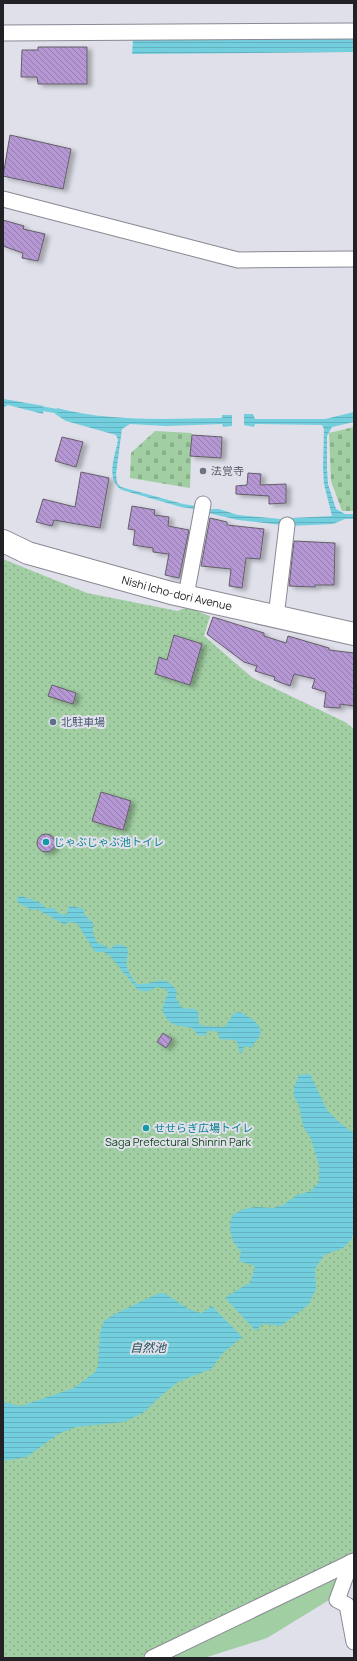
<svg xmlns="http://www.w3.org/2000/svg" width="357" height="1661" font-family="Manrope,'Noto Sans JP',sans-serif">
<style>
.green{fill:#a1cea2}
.cemetery{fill:url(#cemetery-stones)}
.park{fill:url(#park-dots)}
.water{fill:url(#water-rules)}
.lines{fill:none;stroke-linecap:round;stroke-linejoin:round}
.stream{stroke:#73cfde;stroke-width:4.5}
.building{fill:url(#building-back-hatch);stroke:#635e68;filter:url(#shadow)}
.minor-casing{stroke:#898994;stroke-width:17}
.highway-casing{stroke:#898994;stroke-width:24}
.minor{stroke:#fff;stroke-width:15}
.highway{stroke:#fff;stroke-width:22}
.worship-dot{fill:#6b7280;stroke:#e0e0eb;stroke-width:1.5}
.service-dot{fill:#5c6f8a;stroke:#e0e0eb;stroke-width:1.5}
.culture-dot{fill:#0f9aa8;stroke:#e0e0eb;stroke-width:1.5}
.labels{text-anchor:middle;stroke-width:4;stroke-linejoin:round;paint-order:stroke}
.worship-label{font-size:11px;fill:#5b616d;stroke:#e0e0eb;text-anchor:start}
.street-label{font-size:11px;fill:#212126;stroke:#e0e0eb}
.service-label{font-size:11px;fill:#4e5e75;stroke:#e0e0eb;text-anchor:start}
.culture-label{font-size:11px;fill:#0d838f;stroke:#e0e0eb;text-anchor:start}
.park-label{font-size:11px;fill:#104818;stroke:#e0e0eb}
.water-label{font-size:12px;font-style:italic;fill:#265057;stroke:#e0e0eb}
</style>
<defs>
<pattern id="cemetery-stones" width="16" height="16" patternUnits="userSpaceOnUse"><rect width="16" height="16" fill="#a1cea2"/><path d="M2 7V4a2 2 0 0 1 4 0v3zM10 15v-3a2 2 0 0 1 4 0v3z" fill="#8ab18b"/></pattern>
<pattern id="park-dots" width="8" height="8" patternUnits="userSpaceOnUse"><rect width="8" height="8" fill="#a1cea2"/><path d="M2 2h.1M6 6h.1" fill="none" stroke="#8ab18b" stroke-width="1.8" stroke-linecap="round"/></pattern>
<pattern id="water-rules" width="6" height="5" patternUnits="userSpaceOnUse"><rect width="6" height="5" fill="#73cfde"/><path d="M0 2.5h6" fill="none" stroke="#63b1be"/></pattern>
<pattern id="building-back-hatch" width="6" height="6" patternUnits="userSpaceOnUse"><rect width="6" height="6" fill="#b597d3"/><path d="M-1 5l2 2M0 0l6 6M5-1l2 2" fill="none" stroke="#937bab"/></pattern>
<filter id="shadow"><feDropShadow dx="4.5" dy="2.5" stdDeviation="2" flood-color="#0004"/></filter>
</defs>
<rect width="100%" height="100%" fill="#e0e0eb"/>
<path class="green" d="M340,1576L334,1597L267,1638L204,1658H171Z"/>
<g class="cemetery">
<path d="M354,427V511H342L331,481L329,433Z"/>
<path d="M155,431L192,433L190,488L130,478L131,453Z"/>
</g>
<path class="park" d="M3,559L87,593L178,611C187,604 201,613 210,616L204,636L253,678L345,722L354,729V1556L140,1658H3Z"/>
<g class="water">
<path d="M354,38V52L132,54L133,40Z"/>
<path d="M4,399L44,406L43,414L8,405L3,408Z"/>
<path d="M57,408C111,422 166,419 222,418V415H232V426L223,427L222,424L166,426L130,424L122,429L116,474L117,483L121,487L183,504L197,506L195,509L181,507L122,490C105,480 115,456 118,440L116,435L66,421L55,414Z"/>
<path d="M354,412V422L332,427L327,436V469L328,484L336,509L345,514H354V519H345L333,524L289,526L291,518L332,516L324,484L323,468L324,429L322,425L255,424L254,427L244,425V414H253L255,419H325Z"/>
<path d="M209,509H219L238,515L281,519V525L238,520L208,513Z"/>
<path d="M21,896L39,902L46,908H53L60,914L67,915L68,908L71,906L84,909V914L93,923V934L97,942L110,949L117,944L127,947C129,953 127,954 127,960C125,969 132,978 137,984C155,986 163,971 177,991L176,998L182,1008L195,1009L198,1012L199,1024L204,1026L225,1027L234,1013L240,1012C248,1017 263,1023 260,1035C259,1040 253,1043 251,1048L245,1046L243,1048L242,1053L239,1052L238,1044L235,1040L219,1039V1033L214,1031H207L206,1036L198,1035L192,1028L175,1025L168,1021L163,1012V1006L168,993L166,989L156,987C150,992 145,992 138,990L110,956L104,952H96L93,949L77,923L68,922L65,925L37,909L32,910L17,902V898Z"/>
<path d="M310,1074L327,1110L340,1123L354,1133V1232L351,1240L343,1248L324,1255L315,1269L316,1289L308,1305L281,1326L262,1324L256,1331L225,1298L247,1284H250L255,1266L239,1261L241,1252C230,1238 228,1232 232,1215L244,1209L256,1207L273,1208L283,1205L297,1195L311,1191L319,1182V1165L311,1139L303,1126L299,1106L294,1096V1088L299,1075Z"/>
<path d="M164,1293L190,1310L202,1313L212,1306L242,1337L223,1353L211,1369L178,1382L162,1395L143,1413L124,1422L76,1427L58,1434L27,1457L3,1461V1402L21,1406L74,1388L95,1372L98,1366L100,1333L104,1321L115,1314L157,1294Z"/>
</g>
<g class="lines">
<path class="stream" d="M44,409L56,411"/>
</g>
<g class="building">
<path d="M38,47H87V84H38L37,77H21L22,50H38Z"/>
<path d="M10,135L71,149L63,189L3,176Z"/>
<path d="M3,220L24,226L23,229L45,234L38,261L22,258L23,253L3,246Z"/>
<path d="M192,435L222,437L221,458L190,456Z"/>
<path d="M62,437L83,442L76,467L55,461Z"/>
<path d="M81,472L109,478L100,528L54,520L52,526L36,522L43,499L75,507Z"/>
<path d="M248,473L261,474L260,485L286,484V503L269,504V496L236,494V486L247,485Z"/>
<path d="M132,506L155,510L154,515L169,517L168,526L189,530L179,578L165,575L169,554L153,552V548L133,545L135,530L128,529Z"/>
<path d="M210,518L227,522V525L264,529L260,559L246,558L242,588L229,586L231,569L201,566Z"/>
<path d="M294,541L335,543L334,585H315V587L289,586Z"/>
<path d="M213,617L264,633V636L286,643L288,636L329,648V650L354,653V706L340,704V708L324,707L326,692L312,688L315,679L294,674L290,686L274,680L275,677L255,671L257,666L244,662L207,634Z"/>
<path d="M174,635L202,644L190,685L155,674L159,657L167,660Z"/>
<path d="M52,685L76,693L73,704L48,696Z"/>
<path d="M101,792L131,801L123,830L92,821Z"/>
<circle cx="46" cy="843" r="9"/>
<path d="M163,1033L172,1039L166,1048L157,1042Z"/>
</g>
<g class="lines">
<g class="minor-casing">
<g id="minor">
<path d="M3,33L354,31"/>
<path d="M3,199L238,260L354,259"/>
<path d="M186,596L203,504"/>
<path d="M276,617L287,525"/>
<path d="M351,1562L337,1600L347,1605L354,1642"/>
<path d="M152,1658L354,1561"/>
</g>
</g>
<g class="highway-casing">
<g id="highway">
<path id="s1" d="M3,541L28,553L171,593L354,634"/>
</g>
</g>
<use href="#minor" class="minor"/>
<use href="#highway" class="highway"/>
</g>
<circle class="worship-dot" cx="203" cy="471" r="4"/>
<circle class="service-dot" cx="53" cy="722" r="4"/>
<g class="culture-dot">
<circle cx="46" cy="842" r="4"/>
<circle cx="146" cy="1128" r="4"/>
</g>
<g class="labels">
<g class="worship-label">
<text x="211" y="475">法覚寺</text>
</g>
<g class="street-label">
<text dy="4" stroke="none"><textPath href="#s1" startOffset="182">Nishi Icho-dori Avenue</textPath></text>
</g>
<g class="service-label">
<text x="61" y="726">北駐車場</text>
</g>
<g class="culture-label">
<text x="54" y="846">じゃぶじゃぶ池トイレ</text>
<text x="154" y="1132">せせらぎ広場トイレ</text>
</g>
<g class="park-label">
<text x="178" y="1146">Saga Prefectural Shinrin Park</text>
</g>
<g class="water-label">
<text x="148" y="1352">自然池</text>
</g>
</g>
<rect width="357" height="1661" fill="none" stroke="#212126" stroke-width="8"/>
</svg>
